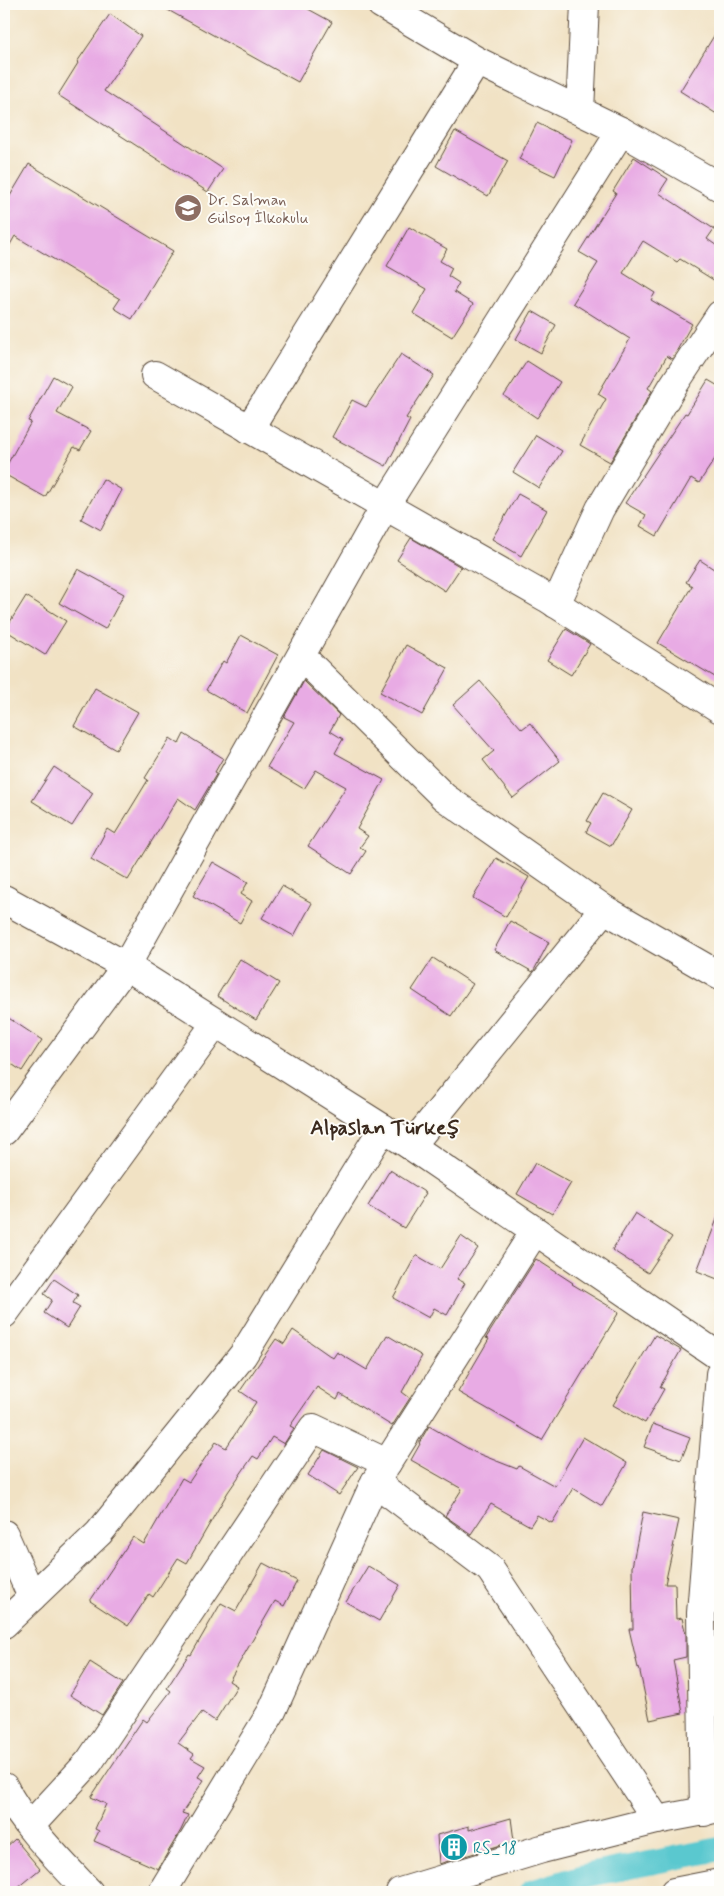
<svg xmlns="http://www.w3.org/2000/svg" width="724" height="1896" font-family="Mynerve,sans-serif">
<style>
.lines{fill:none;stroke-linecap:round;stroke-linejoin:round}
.canal{stroke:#5ac8cf;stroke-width:24}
.building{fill:#e8abe4}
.minor-casing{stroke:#564637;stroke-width:30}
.minor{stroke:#fff;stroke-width:28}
.labels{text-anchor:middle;stroke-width:4;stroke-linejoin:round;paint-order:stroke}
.education-label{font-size:16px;fill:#785e54;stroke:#fdfcf7;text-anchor:start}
.culture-label{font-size:16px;fill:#0d838f;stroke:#fdfcf7;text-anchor:start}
.district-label{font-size:21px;font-weight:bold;fill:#3b2a1e;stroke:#fdfcf7}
</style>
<rect width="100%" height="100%" fill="#fdfcf7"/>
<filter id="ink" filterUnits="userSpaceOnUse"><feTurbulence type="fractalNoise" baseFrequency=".02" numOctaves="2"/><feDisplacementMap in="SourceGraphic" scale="10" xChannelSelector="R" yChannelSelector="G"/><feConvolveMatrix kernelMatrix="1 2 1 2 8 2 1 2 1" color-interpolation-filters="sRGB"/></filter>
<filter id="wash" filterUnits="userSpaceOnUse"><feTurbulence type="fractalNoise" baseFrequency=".0096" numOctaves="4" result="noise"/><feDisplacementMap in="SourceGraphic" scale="20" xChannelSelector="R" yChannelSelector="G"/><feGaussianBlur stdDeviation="1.12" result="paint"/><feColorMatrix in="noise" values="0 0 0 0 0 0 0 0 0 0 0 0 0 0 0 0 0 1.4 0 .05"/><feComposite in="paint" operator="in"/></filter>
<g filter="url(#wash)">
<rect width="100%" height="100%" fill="#f1e2c4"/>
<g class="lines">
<path class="canal" d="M531,1892L584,1876L720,1849"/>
</g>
<g id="blocks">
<g class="building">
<path d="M157,4H299L332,22L298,82Z"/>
<path d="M110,14L141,36L104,91L223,169L208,192L58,95L78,63L77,62Z"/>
<path d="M720,26V116L680,91Z"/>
<path d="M537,123L572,140L555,176L519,159Z"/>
<path d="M455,131L508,161L488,196L436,166Z"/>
<path d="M634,157L668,179L659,193L714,229L707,239L720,248V284L680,259L677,262L643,241L623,273L655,293L651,300L692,324L672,359L667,356L648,388L652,391L610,462L580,445L606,399L598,394L630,339L573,303L598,263L579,252L616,193L613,191Z"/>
<path d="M29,164L173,251L132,319L114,308L120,299L15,236L4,255V206Z"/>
<path d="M409,227L447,249L440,261L452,268L448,276L459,283L454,292L473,304L452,337L413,313L427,289L387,266Z"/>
<path d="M532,311L556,325L541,353L516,339Z"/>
<path d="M401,354L434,375L406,418L410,420L386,466L332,437L352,400L366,407Z"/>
<path d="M527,361L560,382L537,418L504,396Z"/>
<path d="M53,376L72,387L57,413L91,431L80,450L74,447L45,497L4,474V470L31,422L28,421Z"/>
<path d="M708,380L720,387V451L699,483L691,478L657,536L640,526L646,515L625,503L685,413L687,414Z"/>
<path d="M536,435L562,451L539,488L513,472Z"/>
<path d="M103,479L122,490L101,530L81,519Z"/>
<path d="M518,494L547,510L521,556L492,539Z"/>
<path d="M411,538L461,567L445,591L397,560Z"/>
<path d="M700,560L720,573V680L658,643L692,586L686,582Z"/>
<path d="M78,569L124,594L105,629L59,603Z"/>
<path d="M26,596L66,621L45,655L5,630Z"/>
<path d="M566,629L590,644L571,675L547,660Z"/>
<path d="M241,635L278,655L247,713L206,690L223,661L226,663Z"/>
<path d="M406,645L448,668L422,715L380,692Z"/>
<path d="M304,681L339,715L330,731L343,739L335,753L384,780L357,829L368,836L360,847L366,851L351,874L308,846L346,787L316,770L304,789L267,767L294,722L284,717Z"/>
<path d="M480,681L522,729L530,723L560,761L513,798L483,760L494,751L453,705Z"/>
<path d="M95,688L138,712L116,750L74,726Z"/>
<path d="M184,734L223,758L215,772L217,773L195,810L178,798L128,880L91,859L107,829L115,834L148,780L145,778L170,738L179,744Z"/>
<path d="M54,767L93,793L72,826L32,801Z"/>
<path d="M603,793L632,810L611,846L586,832L591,823L587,821Z"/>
<path d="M496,858L529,877L506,917L473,898Z"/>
<path d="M213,862L248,882L241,894L252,901L240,923L193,896Z"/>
<path d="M282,886L312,903L294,936L262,918Z"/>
<path d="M510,921L549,942L533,972L494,950Z"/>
<path d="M433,958L473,984L451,1016L412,990Z"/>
<path d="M240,959L279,983L256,1020L217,996Z"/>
<path d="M4,1015L42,1040L22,1071L4,1059Z"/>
<path d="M535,1163L571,1183L552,1214L517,1194Z"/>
<path d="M390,1170L426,1193L404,1228L368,1206Z"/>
<path d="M635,1213L672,1237L648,1273L612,1250Z"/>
<path d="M719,1214H720V1280L697,1271Z"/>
<path d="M461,1236L478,1248L457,1279L465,1283L447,1315L434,1308L429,1318L393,1298L416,1255L440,1269Z"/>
<path d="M536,1259L573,1283L572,1284L619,1312L542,1440L458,1392L489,1339L486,1338Z"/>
<path d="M54,1279L78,1295L73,1303L80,1307L67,1328L44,1313L52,1300L44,1294Z"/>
<path d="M293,1330L333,1358L337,1352L367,1370L387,1335L422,1356L402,1392L410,1398L392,1426L340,1394L337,1400L317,1387L290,1426L294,1428L284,1444L272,1437L258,1459L253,1456L228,1492L187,1563L178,1558L153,1597L149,1594L128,1626L90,1601L133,1537L144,1544L182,1478L189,1482L216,1442L226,1448L256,1402L240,1391L276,1339L284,1344Z"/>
<path d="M655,1335L681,1350L660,1387L664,1389L645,1423L613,1405Z"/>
<path d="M653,1424L690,1438L681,1460L644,1447Z"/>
<path d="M429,1426L474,1452L517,1469L519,1466L555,1486L583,1437L627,1463L602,1506L573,1488L552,1523L537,1515L530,1526L491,1504L471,1534L445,1516L462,1489L411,1460L420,1444L419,1443Z"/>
<path d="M324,1450L358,1467L339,1495L308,1475Z"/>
<path d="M643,1512L679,1520L665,1584H675L676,1619L682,1618L686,1635V1657L673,1660L683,1713L650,1720L639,1667L638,1668L629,1629H633L632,1567Z"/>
<path d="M263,1563L297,1581L284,1606L275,1601L229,1681L237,1686L215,1721L202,1712L178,1743L194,1754L191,1758L205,1766L198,1777L204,1780L182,1813L188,1815L181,1830L158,1869L94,1841L99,1831L95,1829L106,1804L91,1797L143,1719L147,1722L171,1691L167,1688L189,1654L191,1655L221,1603L236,1611Z"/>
<path d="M368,1566L400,1585L379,1621L346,1602Z"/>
<path d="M90,1662L123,1683L102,1715L70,1695Z"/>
<path d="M511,1818L514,1841L439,1864L437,1835L469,1826V1830Z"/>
<path d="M15,1839L40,1869L12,1892H4V1849Z"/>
</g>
</g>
</g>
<g filter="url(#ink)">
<use href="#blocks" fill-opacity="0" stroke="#564637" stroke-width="1"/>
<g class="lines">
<g class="minor-casing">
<g id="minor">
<path d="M381,4L477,61"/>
<path d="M580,111L585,4"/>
<path d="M155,375L547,598L720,709"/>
<path d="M249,429L477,61L621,131"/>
<path d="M556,604L600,509L673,386L720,315"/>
<path d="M301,656L444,797L604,909L720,976"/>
<path d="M4,899L126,966L411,1146L720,1357"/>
<path d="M4,1131L126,966L385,506L621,131L720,187"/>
<path d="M411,1146L604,909"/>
<path d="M4,1314L216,1023"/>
<path d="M375,1482L490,1569L657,1820"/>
<path d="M4,1534L32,1597"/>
<path d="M4,1624L99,1533L243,1355L383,1128"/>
<path d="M4,1787C21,1823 62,1863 89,1892"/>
<path d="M704,1812L701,1613L720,1374"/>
<path d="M30,1826L89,1762L313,1428L387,1463"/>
<path d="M162,1892L272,1711L375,1482L535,1231"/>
<path d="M400,1892L542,1849L657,1820L720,1808"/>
<path d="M674,1892L720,1883"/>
</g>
</g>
<use href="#minor" class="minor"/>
</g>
</g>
<defs>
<g id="school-disc" transform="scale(1.4375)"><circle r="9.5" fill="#8d6e63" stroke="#fdfcf7"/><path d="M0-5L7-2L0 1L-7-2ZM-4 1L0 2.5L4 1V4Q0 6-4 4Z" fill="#fff"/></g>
<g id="building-disc" transform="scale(1.4375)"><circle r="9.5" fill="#0f9aa8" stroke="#fdfcf7"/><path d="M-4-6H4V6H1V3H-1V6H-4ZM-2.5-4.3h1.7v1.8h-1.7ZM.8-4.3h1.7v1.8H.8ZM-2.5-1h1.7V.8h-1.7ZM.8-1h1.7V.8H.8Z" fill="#fff"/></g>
</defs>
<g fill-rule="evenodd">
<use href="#school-disc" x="188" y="208"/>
<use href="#building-disc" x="454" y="1847"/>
</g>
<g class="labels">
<g class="education-label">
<text x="207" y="205">Dr. Salman<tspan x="207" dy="18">Gülsoy İlkokulu</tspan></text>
</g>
<g class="culture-label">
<text x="473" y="1853">RS_18</text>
</g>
<g class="district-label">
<text x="385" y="1134">Alpaslan Türkeş</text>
</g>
</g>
<rect width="724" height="1896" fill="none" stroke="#fdfcf7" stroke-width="20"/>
</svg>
